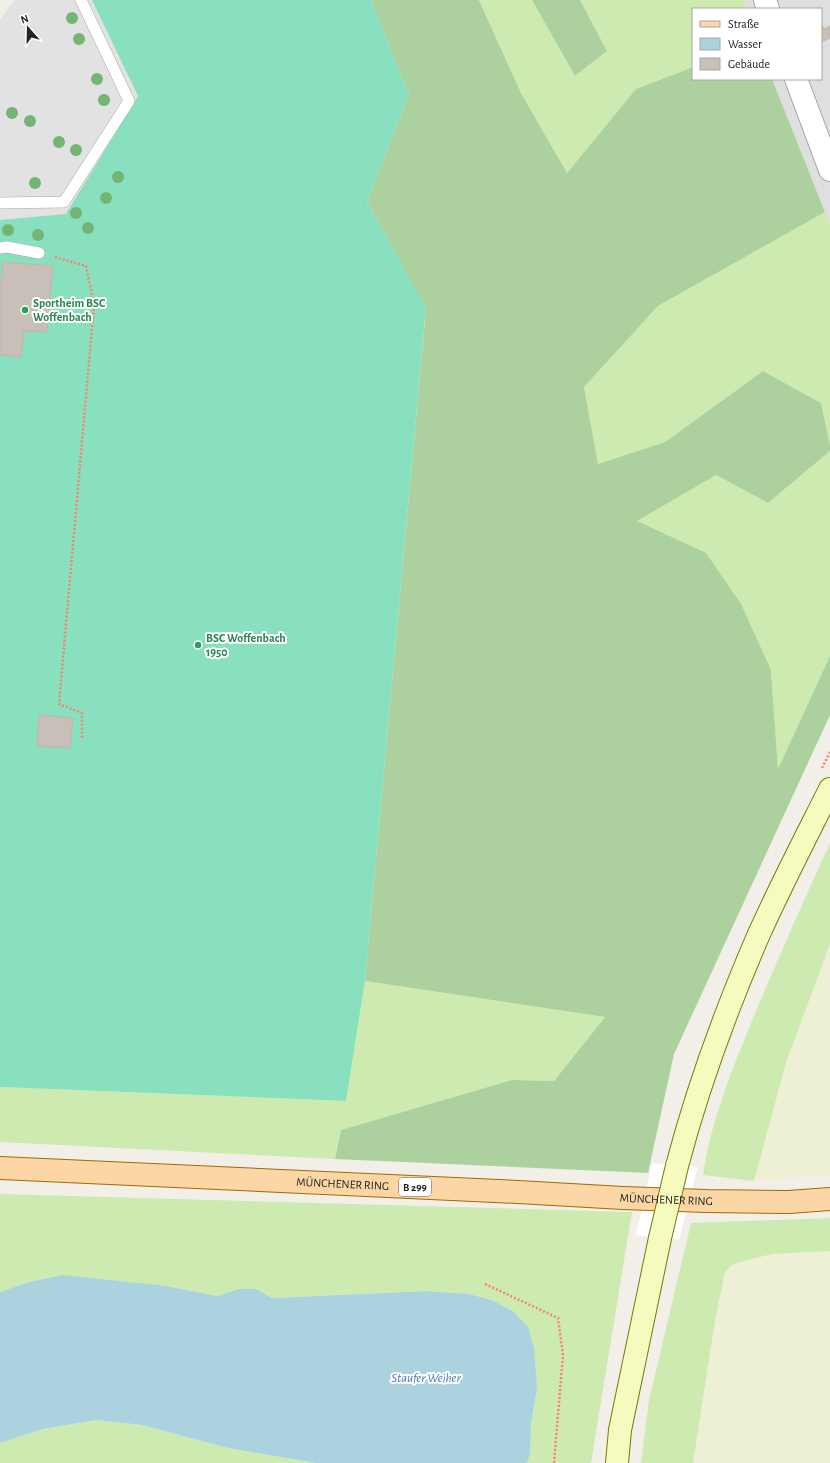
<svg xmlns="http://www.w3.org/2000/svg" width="830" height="1463" font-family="'Alegreya Sans',sans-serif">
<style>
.residential{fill:#e0dfdf}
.farmland{fill:#eef0d5}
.grass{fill:#cdebb0}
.forest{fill:#add19e}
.pitch{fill:#88e0be}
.parking{fill:#e2e2e2}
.water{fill:#aad3df}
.pier{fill:#fff}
.building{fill:#c7bfb8;stroke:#c4b6ab}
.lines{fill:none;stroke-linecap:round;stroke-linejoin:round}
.lane-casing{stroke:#a9a9a9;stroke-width:12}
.street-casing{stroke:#a9a9a9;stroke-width:24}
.secondary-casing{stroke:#707d05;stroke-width:24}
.primary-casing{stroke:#a06b00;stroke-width:24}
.path{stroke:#fa8072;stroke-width:2.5;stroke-dasharray:2 2;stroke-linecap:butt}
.lane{stroke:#fff;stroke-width:11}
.street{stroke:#fff;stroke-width:22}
.secondary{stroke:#f7fabf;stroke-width:22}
.primary{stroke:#fcd6a4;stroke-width:22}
.secondary-bridge-casing{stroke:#707d05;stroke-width:24;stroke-linecap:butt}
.secondary-bridge{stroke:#f7fabf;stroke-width:22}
.tree{fill:#74b475}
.leisure-dot{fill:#2e9e5b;stroke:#fff;stroke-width:1.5}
.labels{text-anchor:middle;stroke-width:4;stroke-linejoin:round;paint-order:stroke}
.shield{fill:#fff;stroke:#646464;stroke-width:1}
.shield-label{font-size:11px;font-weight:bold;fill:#222}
.leisure-label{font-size:12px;font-weight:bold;fill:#27864d;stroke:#fff;text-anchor:start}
.street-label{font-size:12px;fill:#222;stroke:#fff}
.water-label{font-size:13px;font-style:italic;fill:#4a7aab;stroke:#fff}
</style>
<rect width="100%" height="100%" fill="#f2efe9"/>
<path class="residential" d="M744,0H830V224L772,79H821V9H747Z"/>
<g class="farmland">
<path d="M830,944V1175L754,1181L786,1063Z"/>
<path d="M830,1251V1463H693L715,1321L725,1272L733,1264L772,1254Z"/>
</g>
<g class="grass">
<path d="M479,0H532L575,76L607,51L580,0H744L747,9H693V67L636,89L567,173L521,93Z"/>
<path d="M825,212L830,224V445L821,403L763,371L665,442L598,464L584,387L658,306Z"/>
<path d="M830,451V656L778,770L771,670L636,521L716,475L768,503Z"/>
<path d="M830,843V944L786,1063L754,1181L703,1175C711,1120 733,1067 754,1016C778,958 804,900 830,843Z"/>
<path d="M365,981L605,1017L554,1081L512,1080L341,1130L335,1159L0,1142V1087L346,1101Z"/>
<path d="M0,1194L632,1212L591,1463H527L530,1454L531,1424L537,1388L513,1311L492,1300L469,1294L427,1291L272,1298L256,1289H238L218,1296L166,1286L29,1282L0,1292Z"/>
<path d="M830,1218V1251L772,1254L733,1264L725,1272L715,1321L693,1463H641L649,1400L691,1223Z"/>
<path d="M96,1420L142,1425L228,1448L315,1463H0V1443L43,1429Z"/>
</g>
<g class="forest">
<path d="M371,0H479L521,93L567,173L636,89L693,67V79H772L825,212L658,306L584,387L598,464L665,442L763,371L821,403L830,445V451L768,503L716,475L637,521L706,553L741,604L771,670L778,769L830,656V715L674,1054L648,1173L335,1159L341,1130L512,1080L554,1081L605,1017L365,981L426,309L367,202L409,95Z"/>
<path d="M532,0H580L607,51L575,76Z"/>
</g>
<path class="pitch" d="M15,0H371L409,95L367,202L426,308L365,981L346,1101L0,1087V21Z"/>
<path class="parking" d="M15,0H92L138,96L66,214L0,220V21Z"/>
<path class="water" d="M63,1275L166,1286L218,1296L238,1289H256L272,1298L427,1291L469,1294L492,1300L513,1311L528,1327L534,1348L537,1388L531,1424L530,1454L527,1463H315L228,1448L142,1425L96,1420L43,1429L0,1443V1292L29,1282Z"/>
<path class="pier" d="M652,1163L698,1167L679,1240L636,1235Z"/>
<g class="building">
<path d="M821,25H822L824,29L830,26V38L821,42Z"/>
<path d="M3,262L53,266L47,332L24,331L21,357L0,355V288Z"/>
<path d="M39,715L73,718L70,748L37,746Z"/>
</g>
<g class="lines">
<g class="lane-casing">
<g id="lane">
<path d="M0,203L64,202L129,101L81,0"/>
<path d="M0,248L7,247L39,253"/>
</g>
</g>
<g class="street-casing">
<g id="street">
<path d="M765,0L768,9"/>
<path d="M796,79L830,170"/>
</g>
</g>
<g class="secondary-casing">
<g id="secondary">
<path d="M677,1166C698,1086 726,1010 759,934C781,885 806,837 830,789"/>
<path d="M617,1463L620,1430L660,1238"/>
</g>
</g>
<g class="primary-casing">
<g id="primary">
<path id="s1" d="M0,1168L518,1192L623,1198L706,1201L789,1202L830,1199"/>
</g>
</g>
<g class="path">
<path d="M55,257L86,266L94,305L59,704L82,713V738"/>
<path d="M822,768L830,752"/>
<path d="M485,1284L558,1318L563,1355L554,1463"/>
</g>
<use href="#lane" class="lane"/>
<use href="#street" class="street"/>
<use href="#secondary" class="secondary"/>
<use href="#primary" class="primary"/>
<g class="secondary-bridge-casing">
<path id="secondary-bridge" d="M660,1238L677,1166"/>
</g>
<use href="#secondary-bridge" class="secondary-bridge"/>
</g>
<g class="tree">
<circle cx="72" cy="18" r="6"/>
<circle cx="79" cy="39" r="6"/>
<circle cx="97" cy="79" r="6"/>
<circle cx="104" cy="100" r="6"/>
<circle cx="12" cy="113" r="6"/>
<circle cx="30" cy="121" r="6"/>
<circle cx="59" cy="142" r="6"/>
<circle cx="76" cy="150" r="6"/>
<circle cx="118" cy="177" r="6"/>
<circle cx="35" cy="183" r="6"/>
<circle cx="106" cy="198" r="6"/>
<circle cx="76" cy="213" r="6"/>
<circle cx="88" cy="228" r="6"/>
<circle cx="8" cy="230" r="6"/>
<circle cx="38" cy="235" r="6"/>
</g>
<g class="leisure-dot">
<circle cx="25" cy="310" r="4"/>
<circle cx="198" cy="645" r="4"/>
</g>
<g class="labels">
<rect class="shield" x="399" y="1178" width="32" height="18" rx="3"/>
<g class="shield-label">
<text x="415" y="1191">B 299</text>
</g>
<g class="leisure-label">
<text x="33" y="307">Sportheim BSC<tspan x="33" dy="14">Woffenbach</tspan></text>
<text x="206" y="642">BSC Woffenbach<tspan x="206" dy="14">1950</tspan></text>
</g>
<g class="street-label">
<text dy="4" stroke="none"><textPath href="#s1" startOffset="343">MÜNCHENER RING</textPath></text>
<text dy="4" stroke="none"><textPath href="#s1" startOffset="667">MÜNCHENER RING</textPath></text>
</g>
<g class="water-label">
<text x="426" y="1382">Staufer Weiher</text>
</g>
</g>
<rect x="692" y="8" width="130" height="72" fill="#ffffff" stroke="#a7a7a7"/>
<rect x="700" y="21" width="20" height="6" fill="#fcd6a4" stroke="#a7a7a7"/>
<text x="728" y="28" font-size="12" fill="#222222">Straße</text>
<rect x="700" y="38" width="20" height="12" fill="#aad3df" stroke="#a7a7a7"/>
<text x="728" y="48" font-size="12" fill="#222222">Wasser</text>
<rect x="700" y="58" width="20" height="12" fill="#c7bfb8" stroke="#a7a7a7"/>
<text x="728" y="68" font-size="12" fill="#222222">Gebäude</text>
<g transform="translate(28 28) rotate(340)" stroke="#ffffff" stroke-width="3" paint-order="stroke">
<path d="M0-3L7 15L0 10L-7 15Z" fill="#222222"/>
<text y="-6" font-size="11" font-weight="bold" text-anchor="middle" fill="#222222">N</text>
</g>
</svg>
